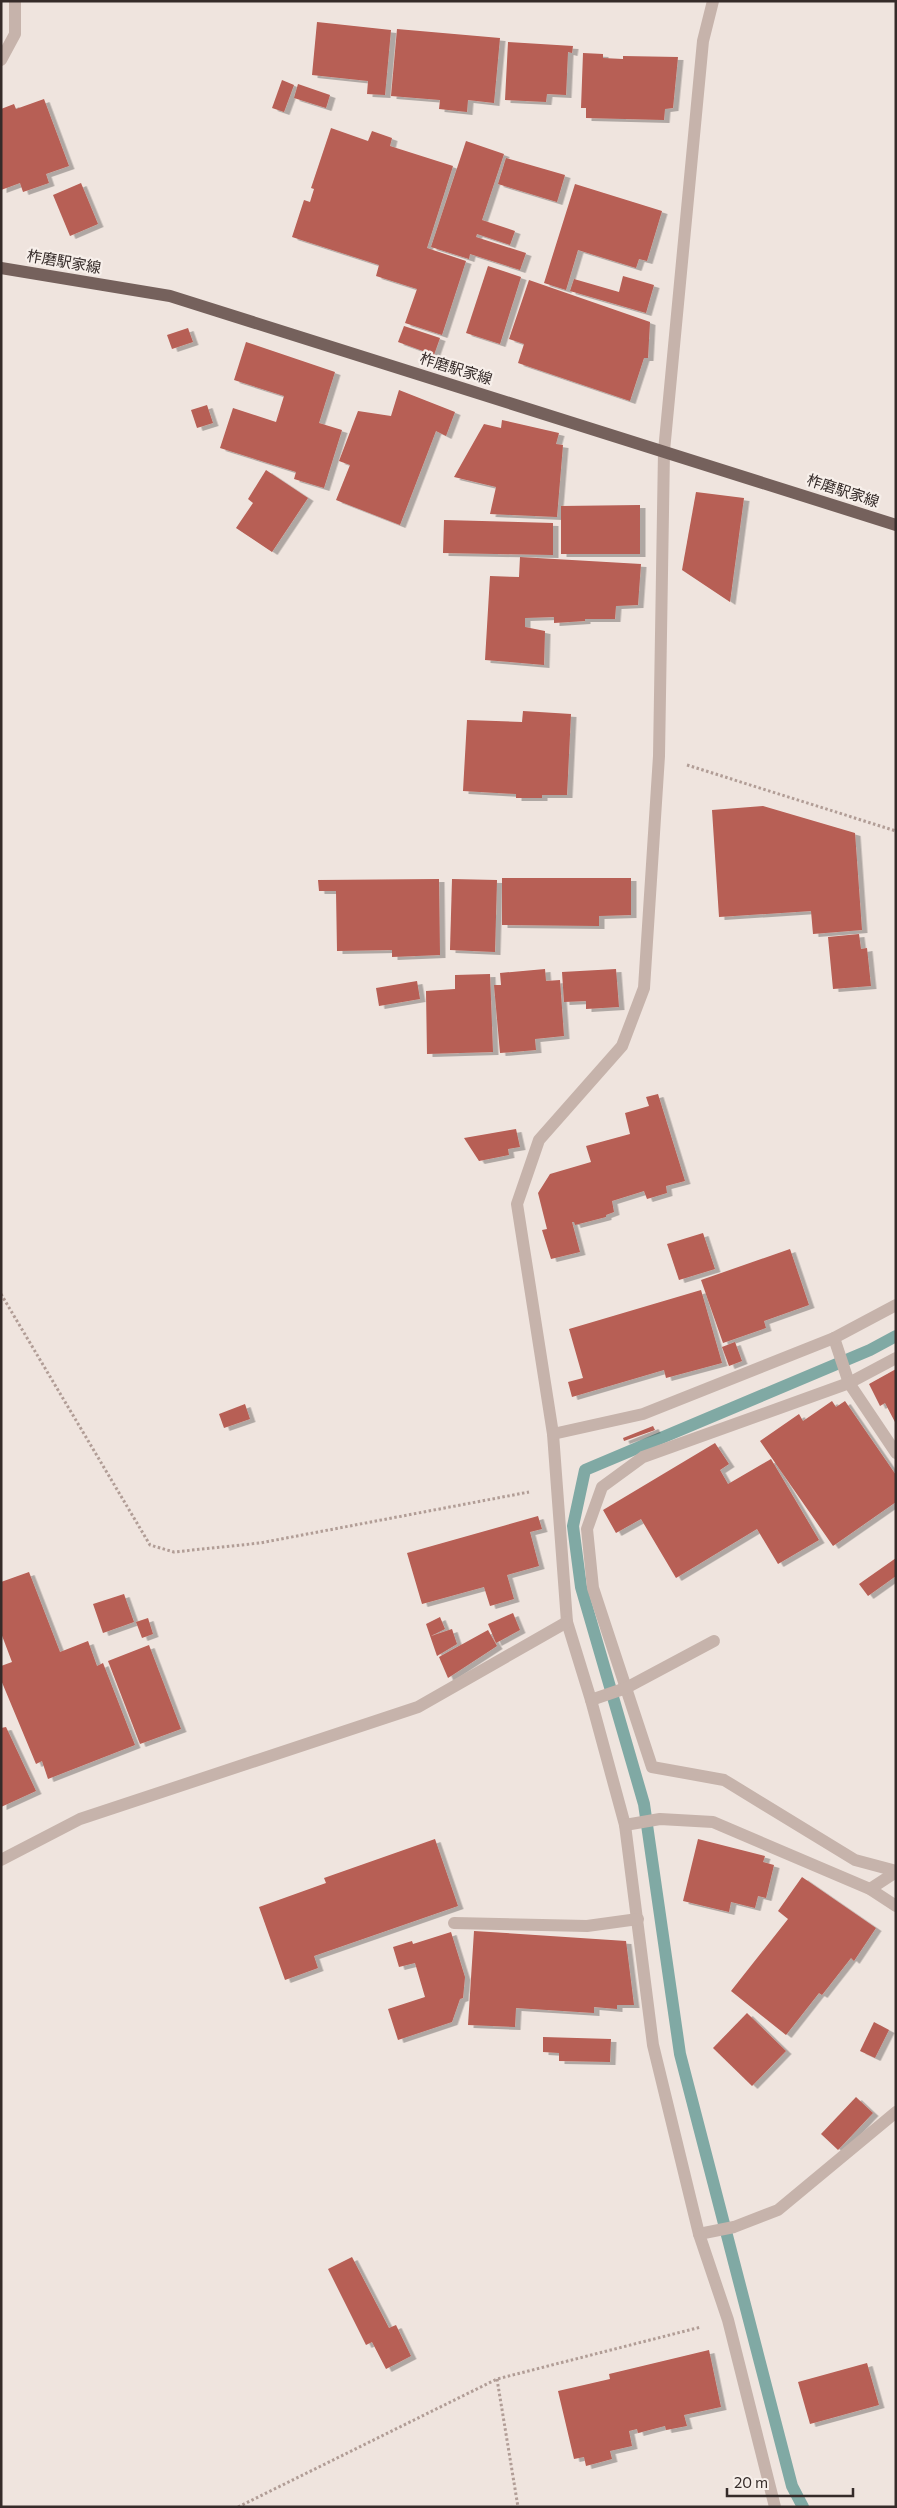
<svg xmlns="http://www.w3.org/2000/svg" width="897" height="2508" font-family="Commissioner,'Noto Sans JP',sans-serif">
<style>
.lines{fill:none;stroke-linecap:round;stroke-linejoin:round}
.stream{stroke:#80a9a4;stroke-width:12}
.building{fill:#b75e54;filter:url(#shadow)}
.path{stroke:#b19d96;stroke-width:3;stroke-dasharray:2.5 2.5;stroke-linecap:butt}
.minor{stroke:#c6b3ab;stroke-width:12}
.major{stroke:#75615c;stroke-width:12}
.labels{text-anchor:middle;stroke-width:4.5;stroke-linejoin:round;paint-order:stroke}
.street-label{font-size:15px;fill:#352b29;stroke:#f7efea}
</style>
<defs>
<filter id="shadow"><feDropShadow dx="5.5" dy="3" stdDeviation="0" flood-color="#0004"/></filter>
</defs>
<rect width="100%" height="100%" fill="#efe4de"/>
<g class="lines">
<path class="stream" d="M803,2507L792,2486L680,2054L644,1804L581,1587L573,1526L585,1470L870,1350L896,1336"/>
</g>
<g class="building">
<path d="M317,22L391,30L385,95L367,94L368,81L312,75Z"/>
<path d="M397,29L500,38L494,103L468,100L467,112L439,109L440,100L391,96Z"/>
<path d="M508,42L573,46L572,53L568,52L566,95L547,94L546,102L505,100Z"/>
<path d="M583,53L603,54V58L623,59V56L678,57L673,108L665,109L664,120L586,118V108H581Z"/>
<path d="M282,80L294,85L284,112L272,108Z"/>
<path d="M298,84L330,95L326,108L294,98Z"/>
<path d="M44,99L69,166L46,174L49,183L23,192L20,183L1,190V109L14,104L16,109Z"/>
<path d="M331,128L368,141L372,131L392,138L390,146L453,166L427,248L466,261L442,335L405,323L417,289L376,276L379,265L292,237L304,200L310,202L314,189L311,188Z"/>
<path d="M466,141L504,154L482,220L515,231L510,245L477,234L476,237L526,253L520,270L470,254L469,259L431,247Z"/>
<path d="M506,158L565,175L557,202L498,184Z"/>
<path d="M81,183L98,224L70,236L53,195Z"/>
<path d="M575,184L662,211L647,261L639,259L636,268L578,250L566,290L544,283Z"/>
<path d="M488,266L521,277L500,344L466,333Z"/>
<path d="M623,276L654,285L646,313L570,291L574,279L619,292Z"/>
<path d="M529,280L650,322L648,358H644L630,401L518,363L524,344L509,339Z"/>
<path d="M404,326L440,338L434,355L398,342Z"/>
<path d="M188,328L193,342L172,349L167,335Z"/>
<path d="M246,342L335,372L319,423L342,430L324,488L294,479L296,472L220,448L233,408L276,422L284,396L234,380Z"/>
<path d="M399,390L455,412L446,436L436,431L400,525L336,500L350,465L339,461L358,411L391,416Z"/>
<path d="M207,405L213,423L197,428L191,410Z"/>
<path d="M502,420L559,433L556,444L563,445L557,517L490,514L496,487L454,477L484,424L501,428Z"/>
<path d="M266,470L308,498L272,552L236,528L253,503L248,499Z"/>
<path d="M696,492L744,498L730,602L682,570Z"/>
<path d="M640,505V554H561V506Z"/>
<path d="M444,520L553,523V555L443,553Z"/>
<path d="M520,557L641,564L638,605L616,606L615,619H585V621L554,623V617L525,618V627L545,631L544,665L485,660L490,576L519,577Z"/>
<path d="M523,711L571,714L567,795H542V798H516V794L463,791L467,720L522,722Z"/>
<path d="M763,806L855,833L862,930L813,934L811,911L719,917L712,810Z"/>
<path d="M502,878H631V915L599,916V926L502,925Z"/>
<path d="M439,879L440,955L392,957V950L337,951L336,891H319L318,880Z"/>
<path d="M452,879L497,880L495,952L450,950Z"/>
<path d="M859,934L861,949L867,948L871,986L833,989L828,937Z"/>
<path d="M545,969L546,981L560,980L564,1036L535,1039L536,1050L500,1053L494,985H501L500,973Z"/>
<path d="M616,969L619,1007L586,1009V1001L564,1002L562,972Z"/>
<path d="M490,974L493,1052L427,1054L426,991L455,989V975Z"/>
<path d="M417,981L420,999L379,1006L376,988Z"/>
<path d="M658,1094L685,1181L666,1186L667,1193L647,1199L644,1191L612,1201L614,1212L606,1215V1217L575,1225L574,1222H572L580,1252L551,1259L542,1230L547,1229L538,1193L550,1174L591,1162L586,1146L630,1134L625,1113L649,1106L646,1097Z"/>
<path d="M516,1129L520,1147L508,1149L509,1155L479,1161L464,1138Z"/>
<path d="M703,1233L715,1269L679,1280L667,1244Z"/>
<path d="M790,1249L809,1305L764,1321L766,1328L723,1343L701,1280Z"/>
<path d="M701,1290L722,1363L666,1378L664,1370L572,1397L568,1382L583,1378L569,1329Z"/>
<path d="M735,1342L742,1361L729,1366L722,1347Z"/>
<path d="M896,1369V1424L885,1403L880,1406L869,1384Z"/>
<path d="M832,1401L836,1407L845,1401L896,1475V1502L833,1546L760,1441L799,1414L803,1421Z"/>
<path d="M245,1404L250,1419L224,1428L219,1414Z"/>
<path d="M653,1426L655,1430L624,1441L623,1438Z"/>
<path d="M715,1443L729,1464L720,1470L728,1484L771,1459L819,1540L778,1564L757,1529L676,1578L641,1519L616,1533L603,1510Z"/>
<path d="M538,1516L542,1529L530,1532L539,1566L507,1575L514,1599L490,1606L484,1587L422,1604L407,1553Z"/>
<path d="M896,1558V1576L868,1596L859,1584Z"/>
<path d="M29,1572L60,1652L88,1641L97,1666L103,1663L135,1745L48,1779L42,1761L36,1764L1,1680V1666L12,1662L1,1633V1582Z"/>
<path d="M124,1594L134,1622L103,1633L93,1604Z"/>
<path d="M513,1613L520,1630L496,1643L488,1624Z"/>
<path d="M440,1617L445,1629L431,1636L452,1629L457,1644L437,1656L426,1624Z"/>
<path d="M148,1618L153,1634L142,1638L136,1622Z"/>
<path d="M488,1630L497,1646L448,1678L439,1657Z"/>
<path d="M149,1645L181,1729L140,1744L108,1661Z"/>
<path d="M6,1727L36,1791L1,1807V1728Z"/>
<path d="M435,1839L458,1906L314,1956L318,1968L285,1980L259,1907L326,1883L324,1878Z"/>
<path d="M698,1839L765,1856L763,1862L774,1865L766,1898L758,1896L755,1908L731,1902L729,1912L683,1901Z"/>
<path d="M802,1877L876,1928L854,1961L851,1958L822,1995L819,1993L786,2035L731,1991L788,1919L778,1911Z"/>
<path d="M474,1931L626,1941L634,2005H617V2009L594,2007V2013L516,2008L515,2027L468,2025Z"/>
<path d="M451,1932L465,1977L463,1998L460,1999L452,2022L398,2040L388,2009L425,1997L415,1963L399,1967L393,1947L412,1941L413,1944Z"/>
<path d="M747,2013L786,2051L752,2086L713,2048Z"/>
<path d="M874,2022L889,2030L875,2058L860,2051Z"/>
<path d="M543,2037L611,2039L610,2062L559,2061V2053L543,2052Z"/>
<path d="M856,2097L873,2113L838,2150L821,2134Z"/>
<path d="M352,2257L389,2328L396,2325L411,2356L386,2369L372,2342L366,2345L328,2269Z"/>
<path d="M709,2350L721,2407L684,2415L687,2426L666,2430L665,2426L638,2433L637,2429L629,2431L632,2446L610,2451L612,2459L586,2466L584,2457L574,2459L558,2391L610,2379L609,2374Z"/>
<path d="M867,2363L879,2405L810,2424L798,2382Z"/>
</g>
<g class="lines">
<g class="path">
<path d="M687,765L896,831"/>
<path d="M1,1294L150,1545L174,1552L260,1543L529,1492"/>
<path d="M497,2379L518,2507"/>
<path d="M238,2507L497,2379L701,2327"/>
</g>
<g class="minor">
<path d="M713,1L703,41L664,451L659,756L644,988L622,1046L539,1140L517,1204L553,1434L567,1622L591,1700L625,1825L653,2045L699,2234L728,2320L775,2507"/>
<path d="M1,60L15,34V1"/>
<path d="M834,1338L849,1383L896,1453"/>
<path d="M896,1358L849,1383L643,1457L602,1487L587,1529L593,1588L652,1767L724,1780L855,1860L896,1871"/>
<path d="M553,1434L643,1414L834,1338L896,1305"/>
<path d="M591,1700L626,1688L714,1641"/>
<path d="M625,1825L660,1819L713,1822L870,1889L896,1906"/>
<path d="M1,1860L80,1819L418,1707L567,1622"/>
<path d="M870,1889L896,1872"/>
<path d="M454,1923L587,1926L638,1919"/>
<path d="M699,2234L734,2227L778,2210L896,2112"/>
</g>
<path class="major" d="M1,268L170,296L896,525"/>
</g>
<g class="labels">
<g class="street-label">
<text transform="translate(64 262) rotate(10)" y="5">柞磨駅家線</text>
<text transform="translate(456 369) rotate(17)" y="5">柞磨駅家線</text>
<text transform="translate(843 491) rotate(18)" y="5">柞磨駅家線</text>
</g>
</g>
<rect width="897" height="2508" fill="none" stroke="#352b29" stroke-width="5"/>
<path d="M727 2488v8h126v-8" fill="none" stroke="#352b29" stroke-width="2.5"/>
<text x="734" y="2488" font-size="15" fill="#352b29" stroke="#f7efea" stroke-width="4" paint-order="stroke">20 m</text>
</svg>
